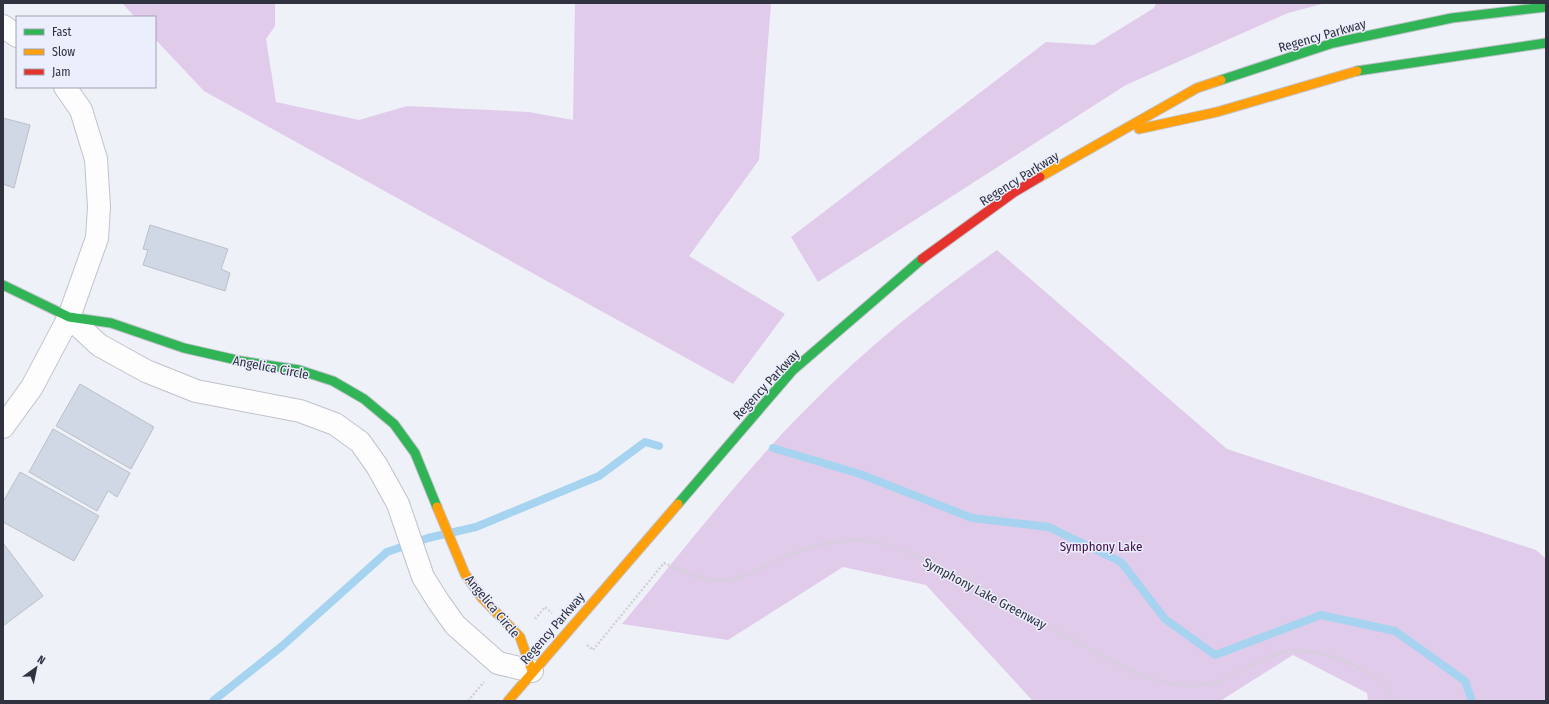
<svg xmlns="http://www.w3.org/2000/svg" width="1549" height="704" font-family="'Fira Sans Condensed',sans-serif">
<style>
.green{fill:#e1cbea}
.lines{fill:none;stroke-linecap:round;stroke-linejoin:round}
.stream{stroke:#a6d3f0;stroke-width:8}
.building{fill:#d0d8e5;stroke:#bbc0c8}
.street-casing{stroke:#c0c2cb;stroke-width:24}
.fast-casing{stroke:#c0c2cb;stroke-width:11}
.slow-casing{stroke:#c0c2cb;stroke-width:11}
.jam-casing{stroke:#c0c2cb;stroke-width:11}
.path{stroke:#d0d2d5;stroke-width:2.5;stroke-dasharray:2 2;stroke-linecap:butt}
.street{stroke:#fdfdfe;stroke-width:22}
.fast{stroke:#30b455;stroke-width:9}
.slow{stroke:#ff9f0a;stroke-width:9}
.jam{stroke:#e5322d;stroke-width:9}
.labels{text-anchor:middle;stroke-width:3;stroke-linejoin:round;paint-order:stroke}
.street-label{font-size:13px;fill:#303240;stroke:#ebeefc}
.park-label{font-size:13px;fill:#410d4b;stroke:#ebeefc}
</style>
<rect width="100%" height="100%" fill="#eff1f8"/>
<g class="green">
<path d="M122,3H275V26L266,39L276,102L359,120L407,106L529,112L573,120L575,3H771L759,160L689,256L785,314L733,384L204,91L155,39V17H135Z"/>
<path d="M1156,3H1326L1288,13L1126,85L818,282L791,237L1046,42L1094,45L1154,8Z"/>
<path d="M997,250L1227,449L1536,550L1546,559V701H1368L1367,693L1293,655L1220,701H1037L1032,700L926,585L843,567L728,640L622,624C683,551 741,474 809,406C866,348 930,297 997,250Z"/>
</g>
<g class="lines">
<g class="stream">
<path d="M773,448L860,474L972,518L1049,527L1121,562L1165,619L1215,655L1321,615L1395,631L1465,681L1472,701"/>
<path d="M213,701L281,647L387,552L428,538L476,527L599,476L645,442L659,446"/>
</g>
</g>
<g class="building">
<path d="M3,118L30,125L14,188L3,184Z"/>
<path d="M150,225L228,249L221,269L230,273L225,291L143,265L148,250L143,249Z"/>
<path d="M80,384L154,427L131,469L56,426Z"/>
<path d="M53,429L130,473L117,497L108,491L97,511L29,472Z"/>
<path d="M20,472L99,516L74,561L3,522V502Z"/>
<path d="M3,543L43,596L3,626Z"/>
</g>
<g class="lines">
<g class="street-casing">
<g id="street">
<path d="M3,26L17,36"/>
<path d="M69,317L99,345L146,371L196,391L300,411L335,424L360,442L377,466L398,504L423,577L438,601L455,625L498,663L532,671"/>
<path d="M3,427L32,387L69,317L97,238L99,207L96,159L81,110L65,87"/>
</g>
</g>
<g class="fast-casing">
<g id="fast">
<path d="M1357,71L1546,43"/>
<path d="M1221,80L1333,43L1452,18L1546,7"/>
<path d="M3,285L69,317L111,323L184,348L241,361L299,370L333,381L364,399L394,424L415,453L437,507"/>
<path d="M678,504L793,370L922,259"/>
</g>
</g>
<g class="slow-casing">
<g id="slow">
<path d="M1139,129L1217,112L1357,71"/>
<path d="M1040,177L1197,88L1221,80"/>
<path d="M437,507L465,574L482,598L520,637L532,671"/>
<path d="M508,701L678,504"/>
</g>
</g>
<g class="jam-casing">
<path id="jam" d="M922,259L1013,193L1040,177"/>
</g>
<g class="path">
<path d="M535,619L545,607L552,613"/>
<path d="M587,645L593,650L664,563C683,571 703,581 724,580C749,578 769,563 792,554C819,543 855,536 884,544C948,563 1016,608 1075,641C1107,659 1141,679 1178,685C1191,687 1204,685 1217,682C1234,674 1273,653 1290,651C1320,647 1383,671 1394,701"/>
<path d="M468,701L484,682"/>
</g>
<use href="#street" class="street"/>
<use href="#fast" class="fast"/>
<use href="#slow" class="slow"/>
<use href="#jam" class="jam"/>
</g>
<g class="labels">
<g class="street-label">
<text transform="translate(1322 35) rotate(-16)" y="5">Regency Parkway</text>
<text transform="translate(1019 178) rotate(-32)" y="5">Regency Parkway</text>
<text transform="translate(271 367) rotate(11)" y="5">Angelica Circle</text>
<text transform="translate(766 384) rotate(-47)" y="5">Regency Parkway</text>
<text transform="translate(985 593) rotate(28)" y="5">Symphony Lake Greenway</text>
<text transform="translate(493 606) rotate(50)" y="5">Angelica Circle</text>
<text transform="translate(552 628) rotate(-49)" y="5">Regency Parkway</text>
</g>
<g class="park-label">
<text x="1101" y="551">Symphony Lake</text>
</g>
</g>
<rect width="1549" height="704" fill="none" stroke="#303240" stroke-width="8"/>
<rect x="16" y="16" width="140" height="72" fill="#ebeefc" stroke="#a0a3b1"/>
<rect x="24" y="29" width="20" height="6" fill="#30b455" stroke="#a0a3b1"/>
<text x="52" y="36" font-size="12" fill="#303240">Fast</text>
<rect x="24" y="49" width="20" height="6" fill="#ff9f0a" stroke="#a0a3b1"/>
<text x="52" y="56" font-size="12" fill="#303240">Slow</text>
<rect x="24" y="69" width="20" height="6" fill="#e5322d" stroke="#a0a3b1"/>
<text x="52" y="76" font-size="12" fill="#303240">Jam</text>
<g transform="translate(36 668) rotate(33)" stroke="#ebeefc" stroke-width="3" paint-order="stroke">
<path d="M0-3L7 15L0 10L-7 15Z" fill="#303240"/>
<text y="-6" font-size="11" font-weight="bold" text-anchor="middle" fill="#303240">N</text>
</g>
</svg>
